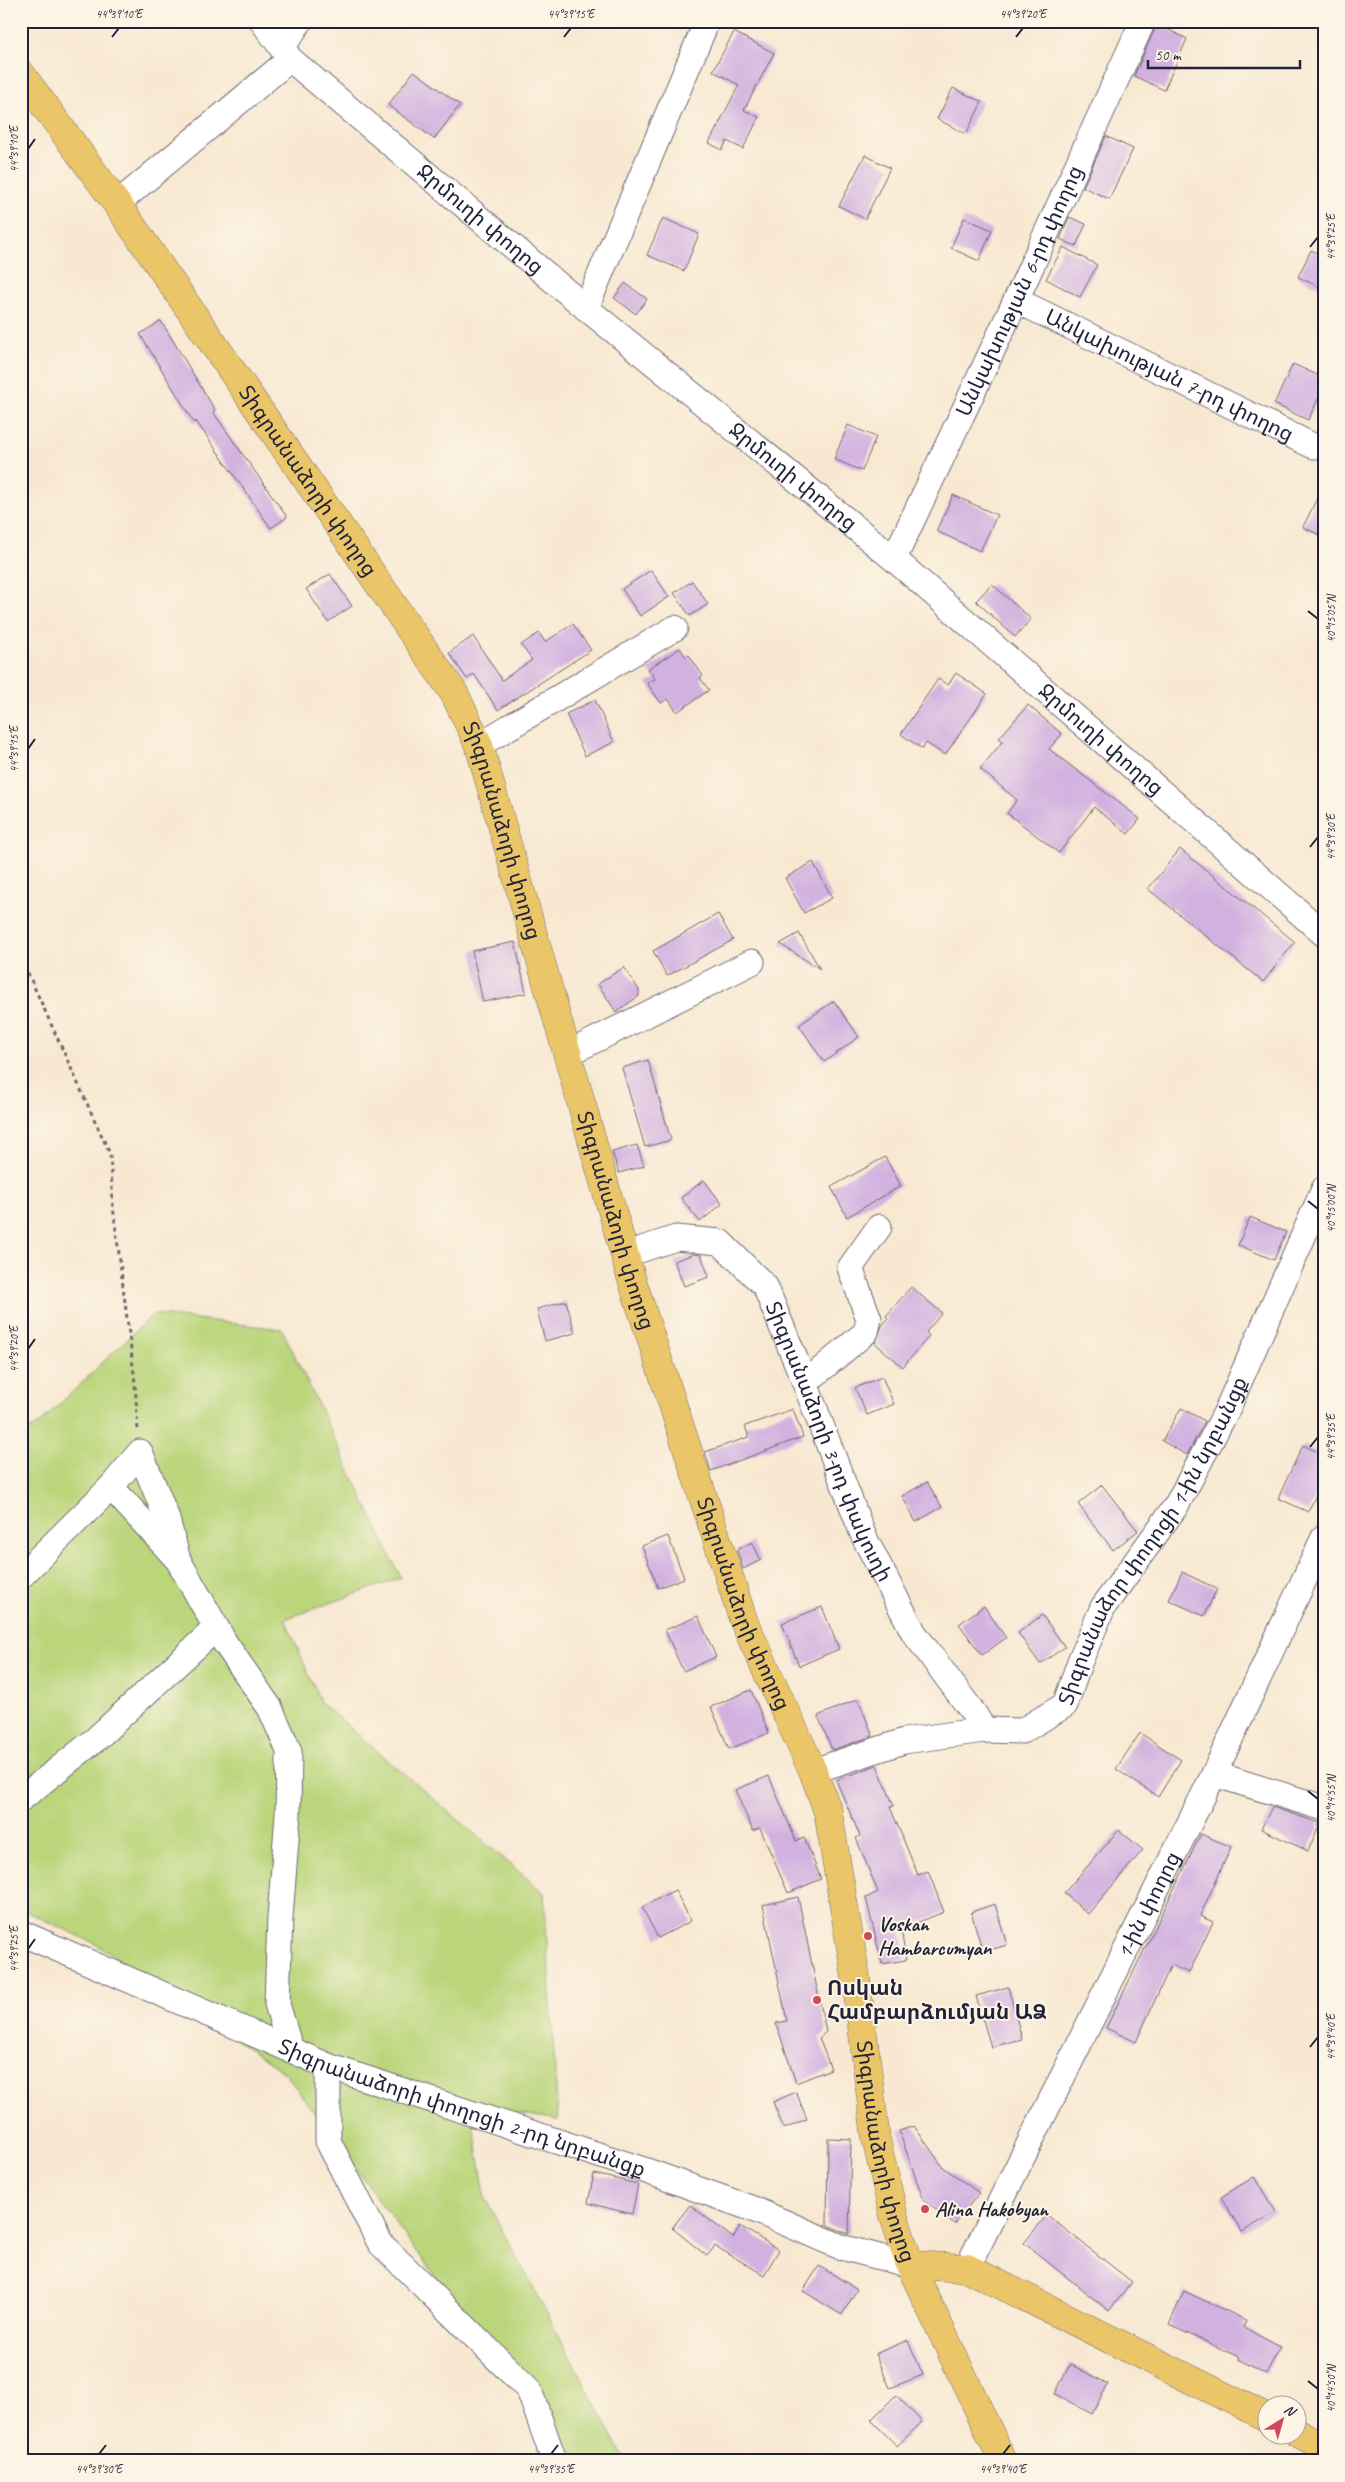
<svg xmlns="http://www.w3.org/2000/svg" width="1345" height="2482" font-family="Caveat,'Noto Sans Armenian',sans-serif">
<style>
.green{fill:#bad57a;stroke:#6e7c5a}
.building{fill:#d2b1e0}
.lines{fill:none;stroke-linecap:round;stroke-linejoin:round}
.minor-casing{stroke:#6d6770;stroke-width:27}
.major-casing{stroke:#6d6770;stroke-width:29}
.path{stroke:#6d6770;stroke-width:3;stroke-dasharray:4 4;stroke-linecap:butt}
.minor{stroke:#fff;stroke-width:25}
.major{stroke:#ebc669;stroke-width:28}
.ticks{fill:none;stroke:#22223b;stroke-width:2}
.poi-dot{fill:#d1495b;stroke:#fcf5e5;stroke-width:2}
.labels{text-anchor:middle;stroke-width:4;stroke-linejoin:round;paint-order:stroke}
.street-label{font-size:21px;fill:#22223b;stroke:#fcf5e5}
.poi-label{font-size:21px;font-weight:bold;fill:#22223b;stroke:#fcf5e5;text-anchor:start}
.neatline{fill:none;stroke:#22223b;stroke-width:2}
.ticks-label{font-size:12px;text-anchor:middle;fill:#22223b}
</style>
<rect width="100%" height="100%" fill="#fcf5e5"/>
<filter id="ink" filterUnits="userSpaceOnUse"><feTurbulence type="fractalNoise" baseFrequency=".02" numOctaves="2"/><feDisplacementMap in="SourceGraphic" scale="10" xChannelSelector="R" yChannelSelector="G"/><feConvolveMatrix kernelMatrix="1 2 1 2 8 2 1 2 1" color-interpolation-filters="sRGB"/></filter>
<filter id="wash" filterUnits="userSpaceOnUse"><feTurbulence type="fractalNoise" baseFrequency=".0096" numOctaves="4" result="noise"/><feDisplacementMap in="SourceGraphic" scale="20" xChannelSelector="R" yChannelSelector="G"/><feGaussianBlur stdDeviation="1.12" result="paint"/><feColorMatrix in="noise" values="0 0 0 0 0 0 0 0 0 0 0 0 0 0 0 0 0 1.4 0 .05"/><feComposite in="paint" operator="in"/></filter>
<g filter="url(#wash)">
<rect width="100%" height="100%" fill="#f8e8d1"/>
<path class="green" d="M153,1314L282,1329L401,1578L285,1619L321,1703L544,1893L558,2120L470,2105L486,2200L626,2461H534L545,2425L285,2073L94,1943L21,1909V1434L39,1424Z"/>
<g id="blocks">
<g class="building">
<path d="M1157,24L1187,39L1164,90L1134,76Z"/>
<path d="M734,32L774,53L744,110L759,117L743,149L727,141L722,150L709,143L739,85L713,71Z"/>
<path d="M414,71L460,105L434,139L388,105Z"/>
<path d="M953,88L982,102L966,134L937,119Z"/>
<path d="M1106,136L1133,149L1109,199L1083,187Z"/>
<path d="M865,155L890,168L865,219L839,206Z"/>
<path d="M1069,217L1086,224L1076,246L1060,239Z"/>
<path d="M663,218L699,234L684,271L647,255Z"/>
<path d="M964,218L992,230L979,261L951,248Z"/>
<path d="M1063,247L1097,265L1080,297L1046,279Z"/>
<path d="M1311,250L1324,256V289L1298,277Z"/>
<path d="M625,283L647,299L636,314L614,298Z"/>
<path d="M161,321L215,410L213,412L287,517L271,528L196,421L194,423L140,334Z"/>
<path d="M1293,364L1324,378V387L1308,420L1274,404Z"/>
<path d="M848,425L876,437L862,471L834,459Z"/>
<path d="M1324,484V537L1303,527Z"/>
<path d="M953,495L997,515L980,551L936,531Z"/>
<path d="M651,570L669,597L640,616L622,589Z"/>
<path d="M330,574L352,606L328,622L306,589Z"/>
<path d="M692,581L708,604L690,616L674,593Z"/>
<path d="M992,584L1031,619L1015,637L976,601Z"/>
<path d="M573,624L591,650L498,710L474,674L467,679L449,653L473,636L502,680L532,660L521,645L539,633L545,642Z"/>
<path d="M680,648L686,657L689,655L703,676L700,678L709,690L677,712L668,699L661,703L647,683L655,679L648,669Z"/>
<path d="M956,673L987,694L945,755L926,743L922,749L901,734L938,679L948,685Z"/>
<path d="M595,700L614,742L585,756L566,714Z"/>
<path d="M1028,705L1062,734L1049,749L1140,819L1128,834L1094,807L1059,853L1007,813L1017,800L980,769L1003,741L999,738Z"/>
<path d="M1180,849L1295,942L1263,982L1148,889Z"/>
<path d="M813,862L832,898L804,913L785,878Z"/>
<path d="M718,914L733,940L667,976L653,951Z"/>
<path d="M799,933L820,969L780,944Z"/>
<path d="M515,942L526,993L483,1002L472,951Z"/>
<path d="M624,967L639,990V996L616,1012L598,984Z"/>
<path d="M834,1001L859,1037L824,1062L799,1025Z"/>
<path d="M648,1060L671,1140L645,1147L622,1068Z"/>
<path d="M637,1145L644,1166L619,1173L612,1152Z"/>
<path d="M885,1157L901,1186L847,1217L831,1187Z"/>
<path d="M704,1180L722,1204L700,1222L681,1198Z"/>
<path d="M1250,1217L1286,1232L1274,1260L1238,1245Z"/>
<path d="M694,1254L701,1255L709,1277L684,1286L674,1261Z"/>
<path d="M911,1287L942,1313L926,1332L929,1336L903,1367L875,1343L882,1326L888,1318L886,1316Z"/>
<path d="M566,1301L575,1333L545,1341L537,1309Z"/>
<path d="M882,1377L894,1404L867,1415L855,1388Z"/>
<path d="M1181,1408L1205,1421L1187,1455L1162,1441Z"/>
<path d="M793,1409L803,1437L711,1471L705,1452L749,1437L745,1426Z"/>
<path d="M1303,1445L1324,1455V1478L1308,1512L1278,1498Z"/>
<path d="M927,1482L942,1507L916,1522L902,1496Z"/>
<path d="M1102,1485L1138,1531L1113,1550L1078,1504Z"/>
<path d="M668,1536L684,1578L658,1588L642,1546Z"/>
<path d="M752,1542L761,1560L743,1569L737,1550Z"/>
<path d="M1182,1572L1217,1589L1204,1616L1169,1600Z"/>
<path d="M984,1606L1006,1638L982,1655L959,1624Z"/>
<path d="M822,1607L839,1649L799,1666L782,1623Z"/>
<path d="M1042,1615L1065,1647L1040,1664L1018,1633Z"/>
<path d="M698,1616L716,1657L683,1671L665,1630Z"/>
<path d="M751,1690L769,1733L729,1749L711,1707Z"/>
<path d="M858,1699L873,1736L832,1750L818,1716Z"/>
<path d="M1140,1733L1181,1760L1158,1797L1116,1769Z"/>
<path d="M877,1765L894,1806L890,1807L918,1875L928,1871L944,1912L901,1929L906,1960L882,1964L866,1898L878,1892L856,1838L860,1836L836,1780Z"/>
<path d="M769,1776L796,1841L804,1838L821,1879L788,1893L760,1828L753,1831L735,1790Z"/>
<path d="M1272,1807L1320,1823L1308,1851L1261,1829Z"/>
<path d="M1119,1830L1143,1850L1088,1914L1064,1893Z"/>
<path d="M1201,1834L1231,1847L1200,1916L1213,1922L1189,1973L1171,1965L1136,2042L1106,2028Z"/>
<path d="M675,1890L691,1921L658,1938L642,1907Z"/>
<path d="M798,1897L826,2032L819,2038L831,2069L796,2083L776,2023L787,2021L763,1905Z"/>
<path d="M995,1904L1007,1945L983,1952L971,1912Z"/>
<path d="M1008,1987L1022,2039L991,2047L976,1996Z"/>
<path d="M796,2092L807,2119L784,2129L773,2102Z"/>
<path d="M914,2126L943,2167L979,2193L955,2224L924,2201L899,2131Z"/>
<path d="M828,2138L851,2139L849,2234L827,2225Z"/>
<path d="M594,2174L638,2184L632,2214L588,2203Z"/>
<path d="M1254,2177L1276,2212L1242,2232L1221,2197Z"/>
<path d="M690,2205L733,2238L740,2226L779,2250L764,2275L715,2246L707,2256L672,2228Z"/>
<path d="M1047,2215L1132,2282L1109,2311L1024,2243Z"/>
<path d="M819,2266L857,2289L842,2315L803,2291Z"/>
<path d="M1184,2291L1246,2320L1243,2327L1280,2347L1266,2374L1238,2359L1239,2357L1169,2325Z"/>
<path d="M908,2340L923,2375L890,2388L875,2354Z"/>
<path d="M1070,2364L1108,2384L1092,2414L1055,2394Z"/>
<path d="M896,2395L922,2422L897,2446L871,2420Z"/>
</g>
</g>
</g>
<g filter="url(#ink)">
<use href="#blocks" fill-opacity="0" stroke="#6d6770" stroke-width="1"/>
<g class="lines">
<g class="minor-casing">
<g id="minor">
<path id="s1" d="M262,21L290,59L586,308L894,559L1324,934"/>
<path d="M282,48L300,21"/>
<path d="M117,204L290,59"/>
<path id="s2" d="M1016,300L1313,446H1324"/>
<path d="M586,308L707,21"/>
<path id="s3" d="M894,559L1016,300L1143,21"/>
<path d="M479,745L675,628"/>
<path d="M569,1053L752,962"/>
<path id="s4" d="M624,1255L676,1238L720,1242L765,1286L805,1383L864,1537L914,1633L975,1715L984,1730"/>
<path d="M805,1383L866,1332L869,1319L850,1268L879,1227"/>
<path d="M111,1487L178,1560L225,1643L270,1708L289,1751L288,1814L280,1917L277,2004L290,2048"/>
<path d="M21,1576L111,1487L140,1452L166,1516L177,1556"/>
<path id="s5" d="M813,1771L904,1741L984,1730L1022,1731L1065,1705L1080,1661L1103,1607L1176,1506L1226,1412L1324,1189"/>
<path d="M1214,1774L1324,1808"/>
<path d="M21,1799L96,1739L216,1628"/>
<path id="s6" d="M21,1933L328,2066L644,2170L753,2209L841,2247L910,2265"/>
<path d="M328,2066V2141L380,2243L529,2390L553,2457L552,2461"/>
<path id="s7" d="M967,2268L1214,1774L1324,1537"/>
</g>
</g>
<g class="major-casing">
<g id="major">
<path id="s8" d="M21,74L117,204L454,693L479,745L631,1277L744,1622L813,1771L828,1812L856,1978L876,2139L894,2217L910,2265L1003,2461"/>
<path d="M910,2265L967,2268L1268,2418"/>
<path d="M1298,2433L1324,2447"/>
</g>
</g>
<path class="path" d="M21,958L110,1154L113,1206L135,1382L138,1431"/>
<use href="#minor" class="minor"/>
<use href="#major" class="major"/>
</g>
</g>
<path class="ticks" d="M112,37L119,28M564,37L571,28M1016,37L1023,28M28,149L35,139M1310,247L1318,237M1308,611L1318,619M28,749L35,739M1310,847L1318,837M1308,1201L1318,1209M28,1349L35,1339M1310,1447L1318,1437M1308,1791L1318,1799M28,1949L35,1939M1310,2047L1318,2037M1308,2381L1318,2389M99,2454L106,2445M551,2454L558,2445M1003,2454L1010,2445"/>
<g class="poi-dot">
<circle cx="868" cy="1936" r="5"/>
<circle cx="817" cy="2000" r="5"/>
<circle cx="925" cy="2209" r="5"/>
</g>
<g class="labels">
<g class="street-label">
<text dy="7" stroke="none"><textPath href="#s1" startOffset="296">Ջրմուղի փողոց</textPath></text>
<text dy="7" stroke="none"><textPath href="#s3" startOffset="296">Անկախության 6-րդ փողոց</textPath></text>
<text dy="7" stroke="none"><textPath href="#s2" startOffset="171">Անկախության 7-րդ փողոց</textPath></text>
<text dy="7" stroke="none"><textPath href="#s1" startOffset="701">Ջրմուղի փողոց</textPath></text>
<text dy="7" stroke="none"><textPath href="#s8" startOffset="498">Տիգրանաձորի փողոց</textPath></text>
<text dy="7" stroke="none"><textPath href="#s1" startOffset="1106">Ջրմուղի փողոց</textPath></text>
<text dy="7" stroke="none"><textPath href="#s8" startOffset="902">Տիգրանաձորի փողոց</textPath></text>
<text dy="7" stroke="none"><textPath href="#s8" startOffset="1308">Տիգրանաձորի փողոց</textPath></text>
<text dy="7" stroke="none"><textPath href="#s4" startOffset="330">Տիգրանաձորի 3-րդ փակուղի</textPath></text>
<text dy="7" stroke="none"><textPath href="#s5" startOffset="452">Տիգրանաձոր փողոցի 1-ին նրբանցք</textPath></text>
<text dy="7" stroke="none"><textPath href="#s8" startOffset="1712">Տիգրանաձորի փողոց</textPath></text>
<text dy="7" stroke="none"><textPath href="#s7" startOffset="406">1-ին փողոց</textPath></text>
<text dy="7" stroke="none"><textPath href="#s6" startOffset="475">Տիգրանաձորի փողոցի 2-րդ նրբանցք</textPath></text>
<text dy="7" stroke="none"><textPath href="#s8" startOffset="2282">Տիգրանաձորի փողոց</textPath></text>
</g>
<g class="poi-label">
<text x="878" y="1931">Voskan<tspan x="878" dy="24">Hambarcumyan</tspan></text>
<text x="827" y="1995">Ոսկան<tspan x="827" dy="24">Համբարձումյան ԱՁ</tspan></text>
<text x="935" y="2216">Alina Hakobyan</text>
</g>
</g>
<rect width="1345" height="2482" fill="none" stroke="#fcf5e5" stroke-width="55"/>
<g transform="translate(1282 2420) rotate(37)"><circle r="24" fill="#fcf5e5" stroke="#a5a1a1"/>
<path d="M0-4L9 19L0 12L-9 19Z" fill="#d1495b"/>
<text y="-8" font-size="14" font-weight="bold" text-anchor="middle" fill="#22223b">N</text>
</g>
<path d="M1148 60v8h152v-8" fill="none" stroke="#22223b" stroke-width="2.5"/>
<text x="1155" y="60" font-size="15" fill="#22223b" stroke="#fcf5e5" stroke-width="4" paint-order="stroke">50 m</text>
<rect x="28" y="28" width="1290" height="2426" class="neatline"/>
<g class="ticks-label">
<text x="119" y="18">44°39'10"E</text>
<text x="571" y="18">44°39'15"E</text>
<text x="1023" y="18">44°39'20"E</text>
<text transform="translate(14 149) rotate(-90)" y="4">44°39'10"E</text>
<text transform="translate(1331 237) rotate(-90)" y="4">44°39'25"E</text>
<text transform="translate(1331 619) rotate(-90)" y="4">40°15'05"N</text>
<text transform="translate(14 749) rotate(-90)" y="4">44°39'15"E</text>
<text transform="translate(1331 837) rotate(-90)" y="4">44°39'30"E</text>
<text transform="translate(1331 1209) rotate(-90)" y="4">40°15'00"N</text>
<text transform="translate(14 1349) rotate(-90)" y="4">44°39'20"E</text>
<text transform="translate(1331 1437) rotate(-90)" y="4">44°39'35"E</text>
<text transform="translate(1331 1799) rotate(-90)" y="4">40°14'55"N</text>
<text transform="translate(14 1949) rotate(-90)" y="4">44°39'25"E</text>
<text transform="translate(1331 2037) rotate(-90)" y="4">44°39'40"E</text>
<text transform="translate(1331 2389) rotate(-90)" y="4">40°14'50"N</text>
<text x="99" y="2473">44°39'30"E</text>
<text x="551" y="2473">44°39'35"E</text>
<text x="1003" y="2473">44°39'40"E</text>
</g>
</svg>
